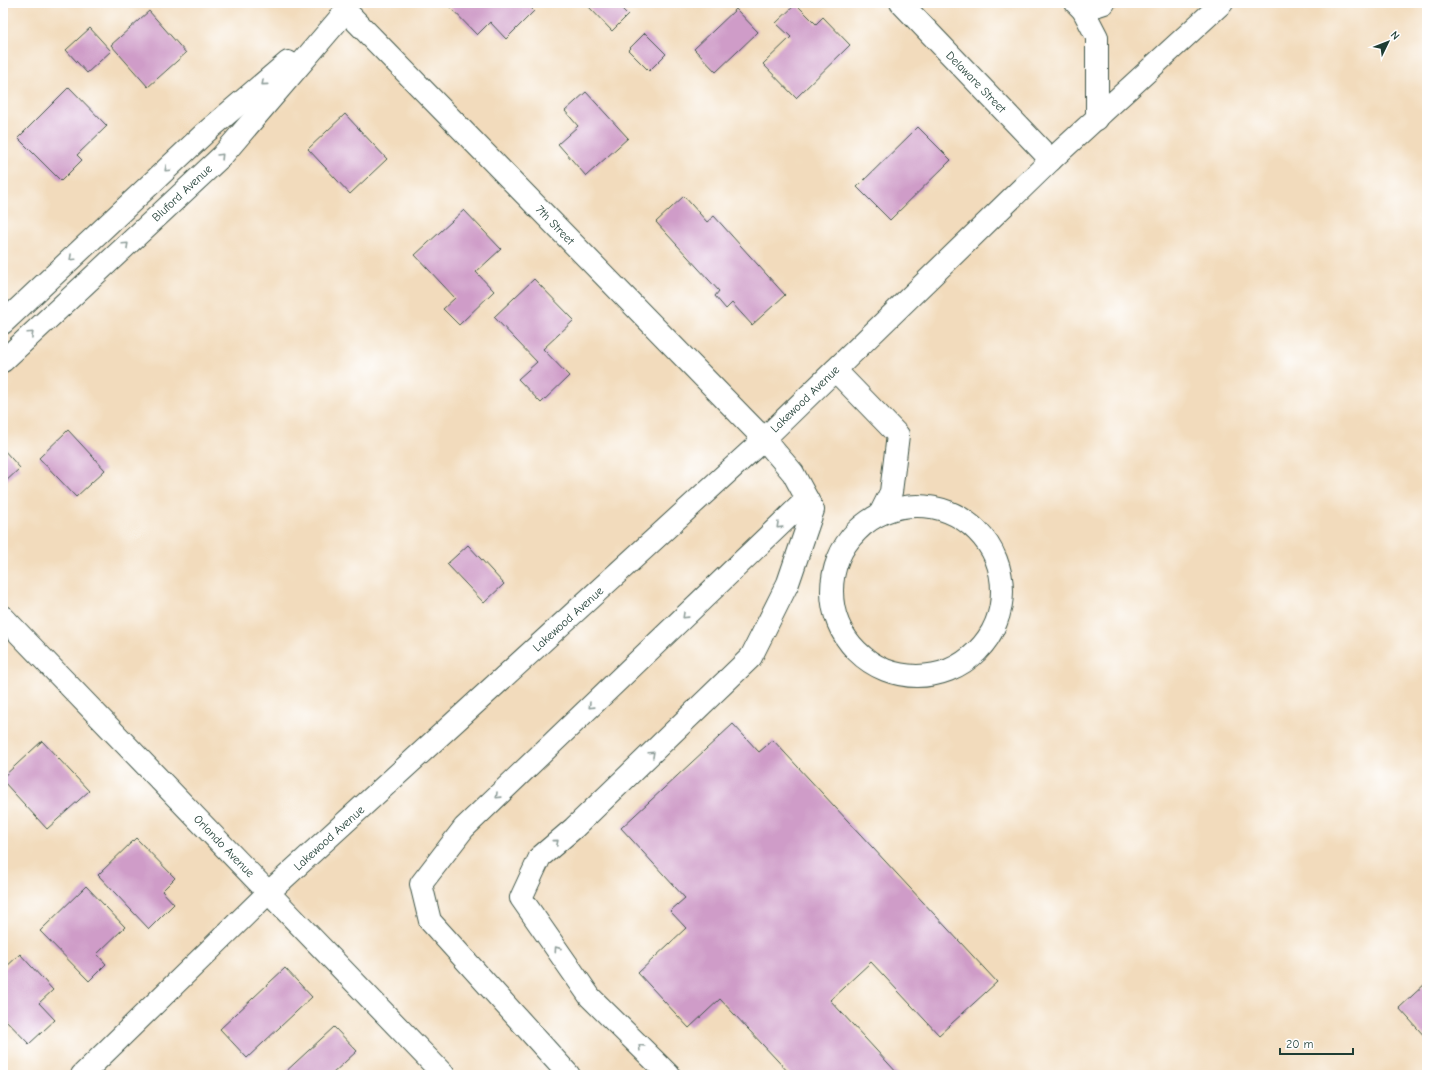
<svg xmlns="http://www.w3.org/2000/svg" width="1430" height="1078" font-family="'Comic Neue',sans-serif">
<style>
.building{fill:#cf9cc8}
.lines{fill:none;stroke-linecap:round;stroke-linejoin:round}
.minor-casing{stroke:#3f5548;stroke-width:24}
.minor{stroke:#fff;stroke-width:22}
.oneway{stroke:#8f9e9a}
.labels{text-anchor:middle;stroke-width:4;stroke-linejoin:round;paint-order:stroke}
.street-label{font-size:12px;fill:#1f3d34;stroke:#fff}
</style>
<rect width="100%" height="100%" fill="#fff"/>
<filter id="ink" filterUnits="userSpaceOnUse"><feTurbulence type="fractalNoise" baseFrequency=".025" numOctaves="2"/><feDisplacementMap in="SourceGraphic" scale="8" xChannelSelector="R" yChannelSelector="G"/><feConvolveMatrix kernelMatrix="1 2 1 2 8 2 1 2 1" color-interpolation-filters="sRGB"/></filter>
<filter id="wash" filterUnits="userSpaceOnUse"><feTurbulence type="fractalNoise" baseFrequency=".012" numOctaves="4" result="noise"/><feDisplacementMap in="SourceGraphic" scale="16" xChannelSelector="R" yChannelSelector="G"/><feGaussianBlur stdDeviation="0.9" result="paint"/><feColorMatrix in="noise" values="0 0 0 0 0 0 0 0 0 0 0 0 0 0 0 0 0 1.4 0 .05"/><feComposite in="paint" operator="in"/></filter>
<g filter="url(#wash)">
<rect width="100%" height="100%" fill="#f2dbbc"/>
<g id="blocks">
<g class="building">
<path d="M449,3H526L534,11L506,39L490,22L477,35L447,4Z"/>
<path d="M593,3H616L628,15L612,31L589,7Z"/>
<path d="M796,4L816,24L823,17L850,45L796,98L763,64L791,37L776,23Z"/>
<path d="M736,9L758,32L716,72L694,49Z"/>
<path d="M149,11L186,53L148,87L111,45Z"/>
<path d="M90,28L111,51L87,73L66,50Z"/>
<path d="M645,33L666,54L649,71L628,50Z"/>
<path d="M69,87L107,126L77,155L82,160L61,181L18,138Z"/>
<path d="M586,92L628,138L586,176L558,144L578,126L565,111Z"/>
<path d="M345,114L387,159L350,194L308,149Z"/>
<path d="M918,127L951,160L890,220L857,187Z"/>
<path d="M684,196L707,222L714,216L785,295L752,325L732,303L726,309L715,296L719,291L656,222Z"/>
<path d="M464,210L501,249L476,272L494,291L459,325L443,309L455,298L415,255Z"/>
<path d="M534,279L574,320L543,349L569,376L541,403L518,379L537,362L494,317Z"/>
<path d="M68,430L105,470L76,497L39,458Z"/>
<path d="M3,449L20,468L3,484Z"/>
<path d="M468,545L504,584L484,603L447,564Z"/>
<path d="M733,724L759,752L773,740L997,982L939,1035L871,962L830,1000L899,1075H791L720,999L689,1028L638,973L686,928L670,911L685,898L621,828Z"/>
<path d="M42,741L89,791L47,829L3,781V777Z"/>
<path d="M136,838L175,878L162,891L174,904L149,929L98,875Z"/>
<path d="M86,886L125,927L97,954L106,964L89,981L40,931Z"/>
<path d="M20,954L53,990L39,1003L55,1020L29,1044L3,1017V970Z"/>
<path d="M285,968L312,997L247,1058L220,1029Z"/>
<path d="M1427,982V1039L1399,1008Z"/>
<path d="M334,1027L357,1051L331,1075H282Z"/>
<path d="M3,1039L7,1043L3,1047Z"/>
</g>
</g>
</g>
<g filter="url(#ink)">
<use href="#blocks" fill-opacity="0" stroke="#3f5548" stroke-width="1"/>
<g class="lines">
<g class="minor-casing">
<g id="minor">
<path d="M901,3L1051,160"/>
<path d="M1076,3L1083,10L1097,37V119"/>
<path d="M1083,10L1104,3"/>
<path d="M346,11L764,439L793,473L813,510L788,583L751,657L574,828L540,857L521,898L590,997L669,1075"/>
<path d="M3,323L205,133L288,62"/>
<path d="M3,361L222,156L346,11"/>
<path d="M835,370L898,435L891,492L880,514"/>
<circle cx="917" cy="591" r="85"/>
<path d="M3,617L444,1075"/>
<path d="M82,1075L269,892L764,439L1051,160L1222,3"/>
<path d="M569,1075L430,921L421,884L464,828L807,499"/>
</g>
</g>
<use href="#minor" class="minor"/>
</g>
<defs><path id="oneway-chevron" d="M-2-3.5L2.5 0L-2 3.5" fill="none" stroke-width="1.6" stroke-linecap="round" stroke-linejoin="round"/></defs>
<g class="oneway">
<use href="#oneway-chevron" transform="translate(264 83) rotate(139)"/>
<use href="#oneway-chevron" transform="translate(221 156) rotate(-46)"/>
<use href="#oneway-chevron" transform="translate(167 169) rotate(137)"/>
<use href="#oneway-chevron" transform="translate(126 245) rotate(-43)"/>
<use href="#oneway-chevron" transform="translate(72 258) rotate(137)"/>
<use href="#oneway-chevron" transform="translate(31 334) rotate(-43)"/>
<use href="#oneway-chevron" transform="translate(779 526) rotate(136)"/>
<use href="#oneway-chevron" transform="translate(685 616) rotate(136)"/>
<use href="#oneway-chevron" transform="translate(591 706) rotate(136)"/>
<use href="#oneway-chevron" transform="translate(652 754) rotate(-43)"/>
<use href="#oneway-chevron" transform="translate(498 796) rotate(136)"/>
<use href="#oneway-chevron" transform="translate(556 842) rotate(-40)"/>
<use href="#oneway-chevron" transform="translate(557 949) rotate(-125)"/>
<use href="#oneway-chevron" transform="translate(641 1047) rotate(-135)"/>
</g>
</g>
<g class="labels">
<g class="street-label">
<text transform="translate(976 82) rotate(46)" y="4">Delaware Street</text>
<text transform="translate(182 193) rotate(-43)" y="4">Bluford Avenue</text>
<text transform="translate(555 225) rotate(46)" y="4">7th Street</text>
<text transform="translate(805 399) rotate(-44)" y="4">Lakewood Avenue</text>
<text transform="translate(568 619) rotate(-42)" y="4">Lakewood Avenue</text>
<text transform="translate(329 838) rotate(-42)" y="4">Lakewood Avenue</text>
<text transform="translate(224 846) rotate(46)" y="4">Orlando Avenue</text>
</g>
</g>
<rect width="1430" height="1078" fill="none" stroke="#fff" stroke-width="16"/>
<g transform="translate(1388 42) rotate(47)" stroke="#ffffff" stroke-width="3" paint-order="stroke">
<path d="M0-3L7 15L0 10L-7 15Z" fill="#1f3d34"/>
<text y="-6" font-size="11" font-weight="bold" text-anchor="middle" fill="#1f3d34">N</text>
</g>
<path d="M1280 1048v6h73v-6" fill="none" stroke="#1f3d34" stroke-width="2"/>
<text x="1286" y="1048" font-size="12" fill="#1f3d34" stroke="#ffffff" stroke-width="3" paint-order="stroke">20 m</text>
</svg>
